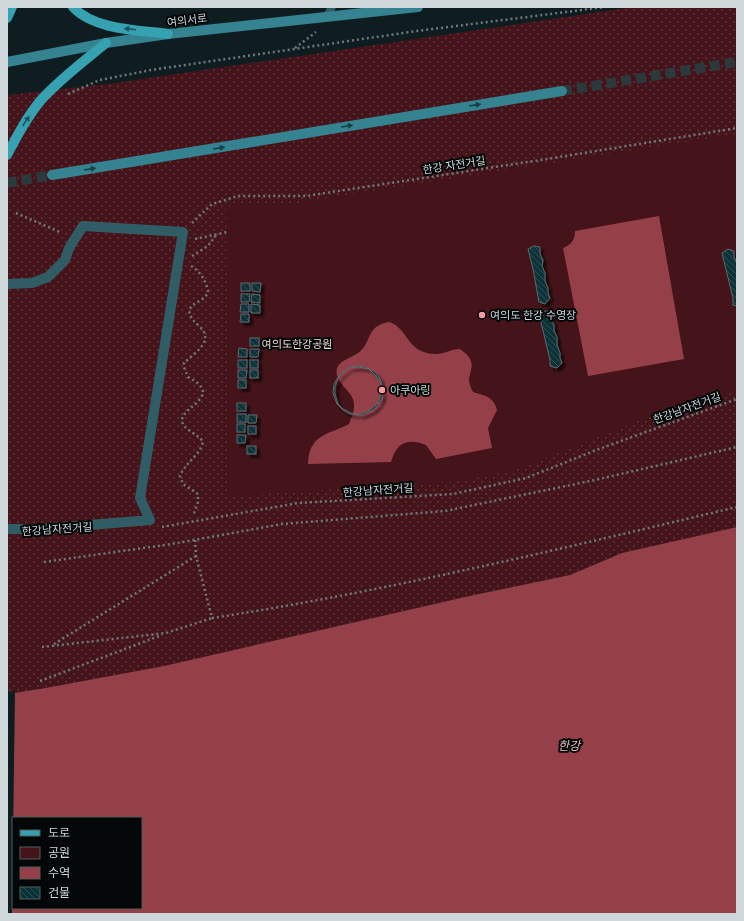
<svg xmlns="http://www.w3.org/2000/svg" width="744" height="921" font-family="Overpass,'Noto Sans KR',sans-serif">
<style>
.green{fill:url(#green-dots)}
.pitch{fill:#44141a}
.water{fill:#954049;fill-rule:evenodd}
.pier{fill:#101d20}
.building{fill:url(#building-back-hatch);stroke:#5b6b6e;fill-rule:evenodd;filter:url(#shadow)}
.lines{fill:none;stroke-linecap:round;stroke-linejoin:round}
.secondary-tunnel{stroke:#2c393c;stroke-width:10;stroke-dasharray:10 5;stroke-linecap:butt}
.path{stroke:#6e797b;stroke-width:2.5;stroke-dasharray:2 3;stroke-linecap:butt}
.service{stroke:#305d65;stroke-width:8}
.pedestrian{stroke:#305d65;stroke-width:10}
.secondary{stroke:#358390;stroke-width:10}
.primary{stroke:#35a1b1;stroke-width:10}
.oneway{fill:#1c545c}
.oneway2{fill:#193f45}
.poi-dot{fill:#f49aa0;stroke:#030707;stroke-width:1.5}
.labels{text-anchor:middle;stroke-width:4;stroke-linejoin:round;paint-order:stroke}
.street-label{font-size:11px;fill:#ced7d9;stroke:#030707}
.poi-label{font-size:11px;fill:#ced7d9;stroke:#030707;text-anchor:start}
.park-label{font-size:11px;fill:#eed4d5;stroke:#030707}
.water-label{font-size:12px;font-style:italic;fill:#f0bdc0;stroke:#030707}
</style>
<defs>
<pattern id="green-dots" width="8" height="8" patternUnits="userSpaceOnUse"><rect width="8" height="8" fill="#44141a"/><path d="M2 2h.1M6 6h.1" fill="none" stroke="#5e353b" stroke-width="1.8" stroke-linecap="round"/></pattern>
<pattern id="building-back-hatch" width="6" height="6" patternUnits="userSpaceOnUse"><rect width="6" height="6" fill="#073238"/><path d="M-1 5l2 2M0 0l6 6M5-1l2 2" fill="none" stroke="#2a4f54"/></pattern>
<filter id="shadow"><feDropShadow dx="3.5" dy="3.5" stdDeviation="1" flood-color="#0009"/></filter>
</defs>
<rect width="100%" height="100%" fill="#101d20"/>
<path class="green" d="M634,7H737V527L622,553L570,575L465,597L164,666L40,689L7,694V95L108,84Z"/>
<path class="pitch" d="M737,134V390L635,422L552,456L511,471L461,481L229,496L226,208L236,203H296Z"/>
<g class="water">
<path d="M659,216L684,359L588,376L563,248C571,245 575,240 575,231Z"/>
<path d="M389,322C409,328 406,354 436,354C444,354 452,349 460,349C467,354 474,360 471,370C471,373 469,376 469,379C469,384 471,388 473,392C485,396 493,396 497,410L488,428L492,448L436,459L426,445C407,438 397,442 391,462L308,464C309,434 328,435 349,424C355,409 358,401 345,388C342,384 338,380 337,375C334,361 350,359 358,353C373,342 365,326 389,322Z"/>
<path d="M737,527V914H7V694L40,689L164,666L465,597L570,575L622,553ZM13,818H141V908H13Z"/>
</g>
<path class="pier" d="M15,691L12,914H7V692Z"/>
<g class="building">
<path d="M534,246L540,247V254L543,260L542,266L545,273V281L548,288V293L550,298L545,304L539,302L533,269L528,249Z"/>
<path d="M728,249L734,251V257L737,263V306L733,305V298L722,253Z"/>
<rect x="241" y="283" width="9" height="8"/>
<path d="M252,283H261L260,292L252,291Z"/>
<path d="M241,294H250L249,302H241Z"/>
<path d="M252,294L260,295V303L251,302Z"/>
<path d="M241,304H249V312H240Z"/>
<path d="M251,304L260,305V313H251Z"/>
<path d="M545,311L552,312L551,318L554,325V331L557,337V345L560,353V358L562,363L557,368L550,366V360L539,314Z"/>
<path d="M241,314H249V322H240Z"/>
<rect x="250" y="338" width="9" height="8"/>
<path d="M239,348L247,349V357H238Z"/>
<path d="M250,349H259L258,357H250Z"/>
<rect x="238" y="360" width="9" height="8"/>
<rect x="250" y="360" width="8" height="8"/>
<path d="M358,366L365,367L375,372L380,379L382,386V398L378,405L373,410L362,415L350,414L343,410L337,404L333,393L334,384L340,374L350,367ZM359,367L369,369L376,376L381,384V394L378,403L370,410L360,414H353L343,409L338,404L335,394V387L339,376L349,368Z"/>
<path d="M238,370H247L246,378H238Z"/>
<rect x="250" y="370" width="8" height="8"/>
<rect x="238" y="380" width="8" height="8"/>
<rect x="237" y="403" width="9" height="8"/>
<rect x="237" y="414" width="9" height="8"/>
<path d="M248,415H257L256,423H248Z"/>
<rect x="237" y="424" width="8" height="8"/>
<rect x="248" y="426" width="8" height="8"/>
<path d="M237,435H246L245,443H237Z"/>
<rect x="247" y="446" width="9" height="8"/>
</g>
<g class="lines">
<g class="secondary-tunnel">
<path d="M562,91L737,62"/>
<path d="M7,183L52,175"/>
</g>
<g class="path">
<path d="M295,48L316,32"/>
<path d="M68,94L100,80L151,70L417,31L605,7"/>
<path d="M16,213L62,233"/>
<path d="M192,223L212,204L238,196H306L547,159L737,128"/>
<path d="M195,239L227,232"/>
<path d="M192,256L208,246L216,235"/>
<path d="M191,266C200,271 207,282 208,292C205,302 192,301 189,311C191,319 194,321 199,326C216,341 194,353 184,363V367L188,377C224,396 183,406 182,420C182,430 198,433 203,442C200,455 185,463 180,476L183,484L198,494V502L194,513"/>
<path d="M162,527L298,503L453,494L526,478L599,449L737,399"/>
<path d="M195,540L196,556L212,618C389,591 563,548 737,507"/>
<path d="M44,562L172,544L282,524L445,511L595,480L737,447"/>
<path d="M54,644L196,556"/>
<path d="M42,647L166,633L212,618"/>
<path d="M40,681L162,635"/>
</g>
<path class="service" d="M327,16L332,7"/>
<path class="pedestrian" d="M7,284L32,283L48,277L65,260L69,248L83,226L183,232L140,498L150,520L41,529H7"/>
<g class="secondary">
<path d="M7,62L106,43L168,34L418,7"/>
<path d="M52,175L562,91"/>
</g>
<g class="primary">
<path d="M73,7C94,30 139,30 168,34"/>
<path d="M7,18L12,7"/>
<path d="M7,155C17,136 27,117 41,100C60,79 84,61 106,43"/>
</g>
</g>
<defs><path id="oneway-solid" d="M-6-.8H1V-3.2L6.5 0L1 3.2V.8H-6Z"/></defs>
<g class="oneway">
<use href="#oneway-solid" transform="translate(130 29) rotate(-173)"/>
<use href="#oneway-solid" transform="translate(26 121) rotate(-57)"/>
</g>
<g class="oneway2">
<use href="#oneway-solid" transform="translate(475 105) rotate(-9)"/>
<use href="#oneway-solid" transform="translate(347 126) rotate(-9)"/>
<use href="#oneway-solid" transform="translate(219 148) rotate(-9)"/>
<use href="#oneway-solid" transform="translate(90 169) rotate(-9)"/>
</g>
<g class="poi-dot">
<circle cx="482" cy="315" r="4"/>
<circle cx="382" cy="390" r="4"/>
</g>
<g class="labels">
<g class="street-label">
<text transform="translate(187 20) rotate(-7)" y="4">여의서로</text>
<text transform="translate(454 165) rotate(-9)" y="4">한강 자전거길</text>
<text transform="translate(687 408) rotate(-20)" y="4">한강남자전거길</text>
<text transform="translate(378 490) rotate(-4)" y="4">한강남자전거길</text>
<text transform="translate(57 529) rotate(-4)" y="4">한강남자전거길</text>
</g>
<g class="poi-label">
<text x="490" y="319">여의도 한강 수영장</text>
<text x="390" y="394">아쿠아링</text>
</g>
<g class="park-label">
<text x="297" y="348">여의도한강공원</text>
</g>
<g class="water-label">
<text x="569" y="750">한강</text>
</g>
</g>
<rect width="744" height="921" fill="none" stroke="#ced7d9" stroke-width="16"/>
<rect x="12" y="817" width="130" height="92" fill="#030707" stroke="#545a5b"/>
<rect x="20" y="830" width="20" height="6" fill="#35a1b1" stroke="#545a5b"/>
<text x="48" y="837" font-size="12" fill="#ced7d9">도로</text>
<rect x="20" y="847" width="20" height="12" fill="#44141a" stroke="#545a5b"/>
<text x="48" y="857" font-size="12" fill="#ced7d9">공원</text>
<rect x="20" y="867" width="20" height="12" fill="#954049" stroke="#545a5b"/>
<text x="48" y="877" font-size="12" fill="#ced7d9">수역</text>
<rect x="20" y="887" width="20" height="12" fill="url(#building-back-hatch)" stroke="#545a5b"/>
<text x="48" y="897" font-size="12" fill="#ced7d9">건물</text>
</svg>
